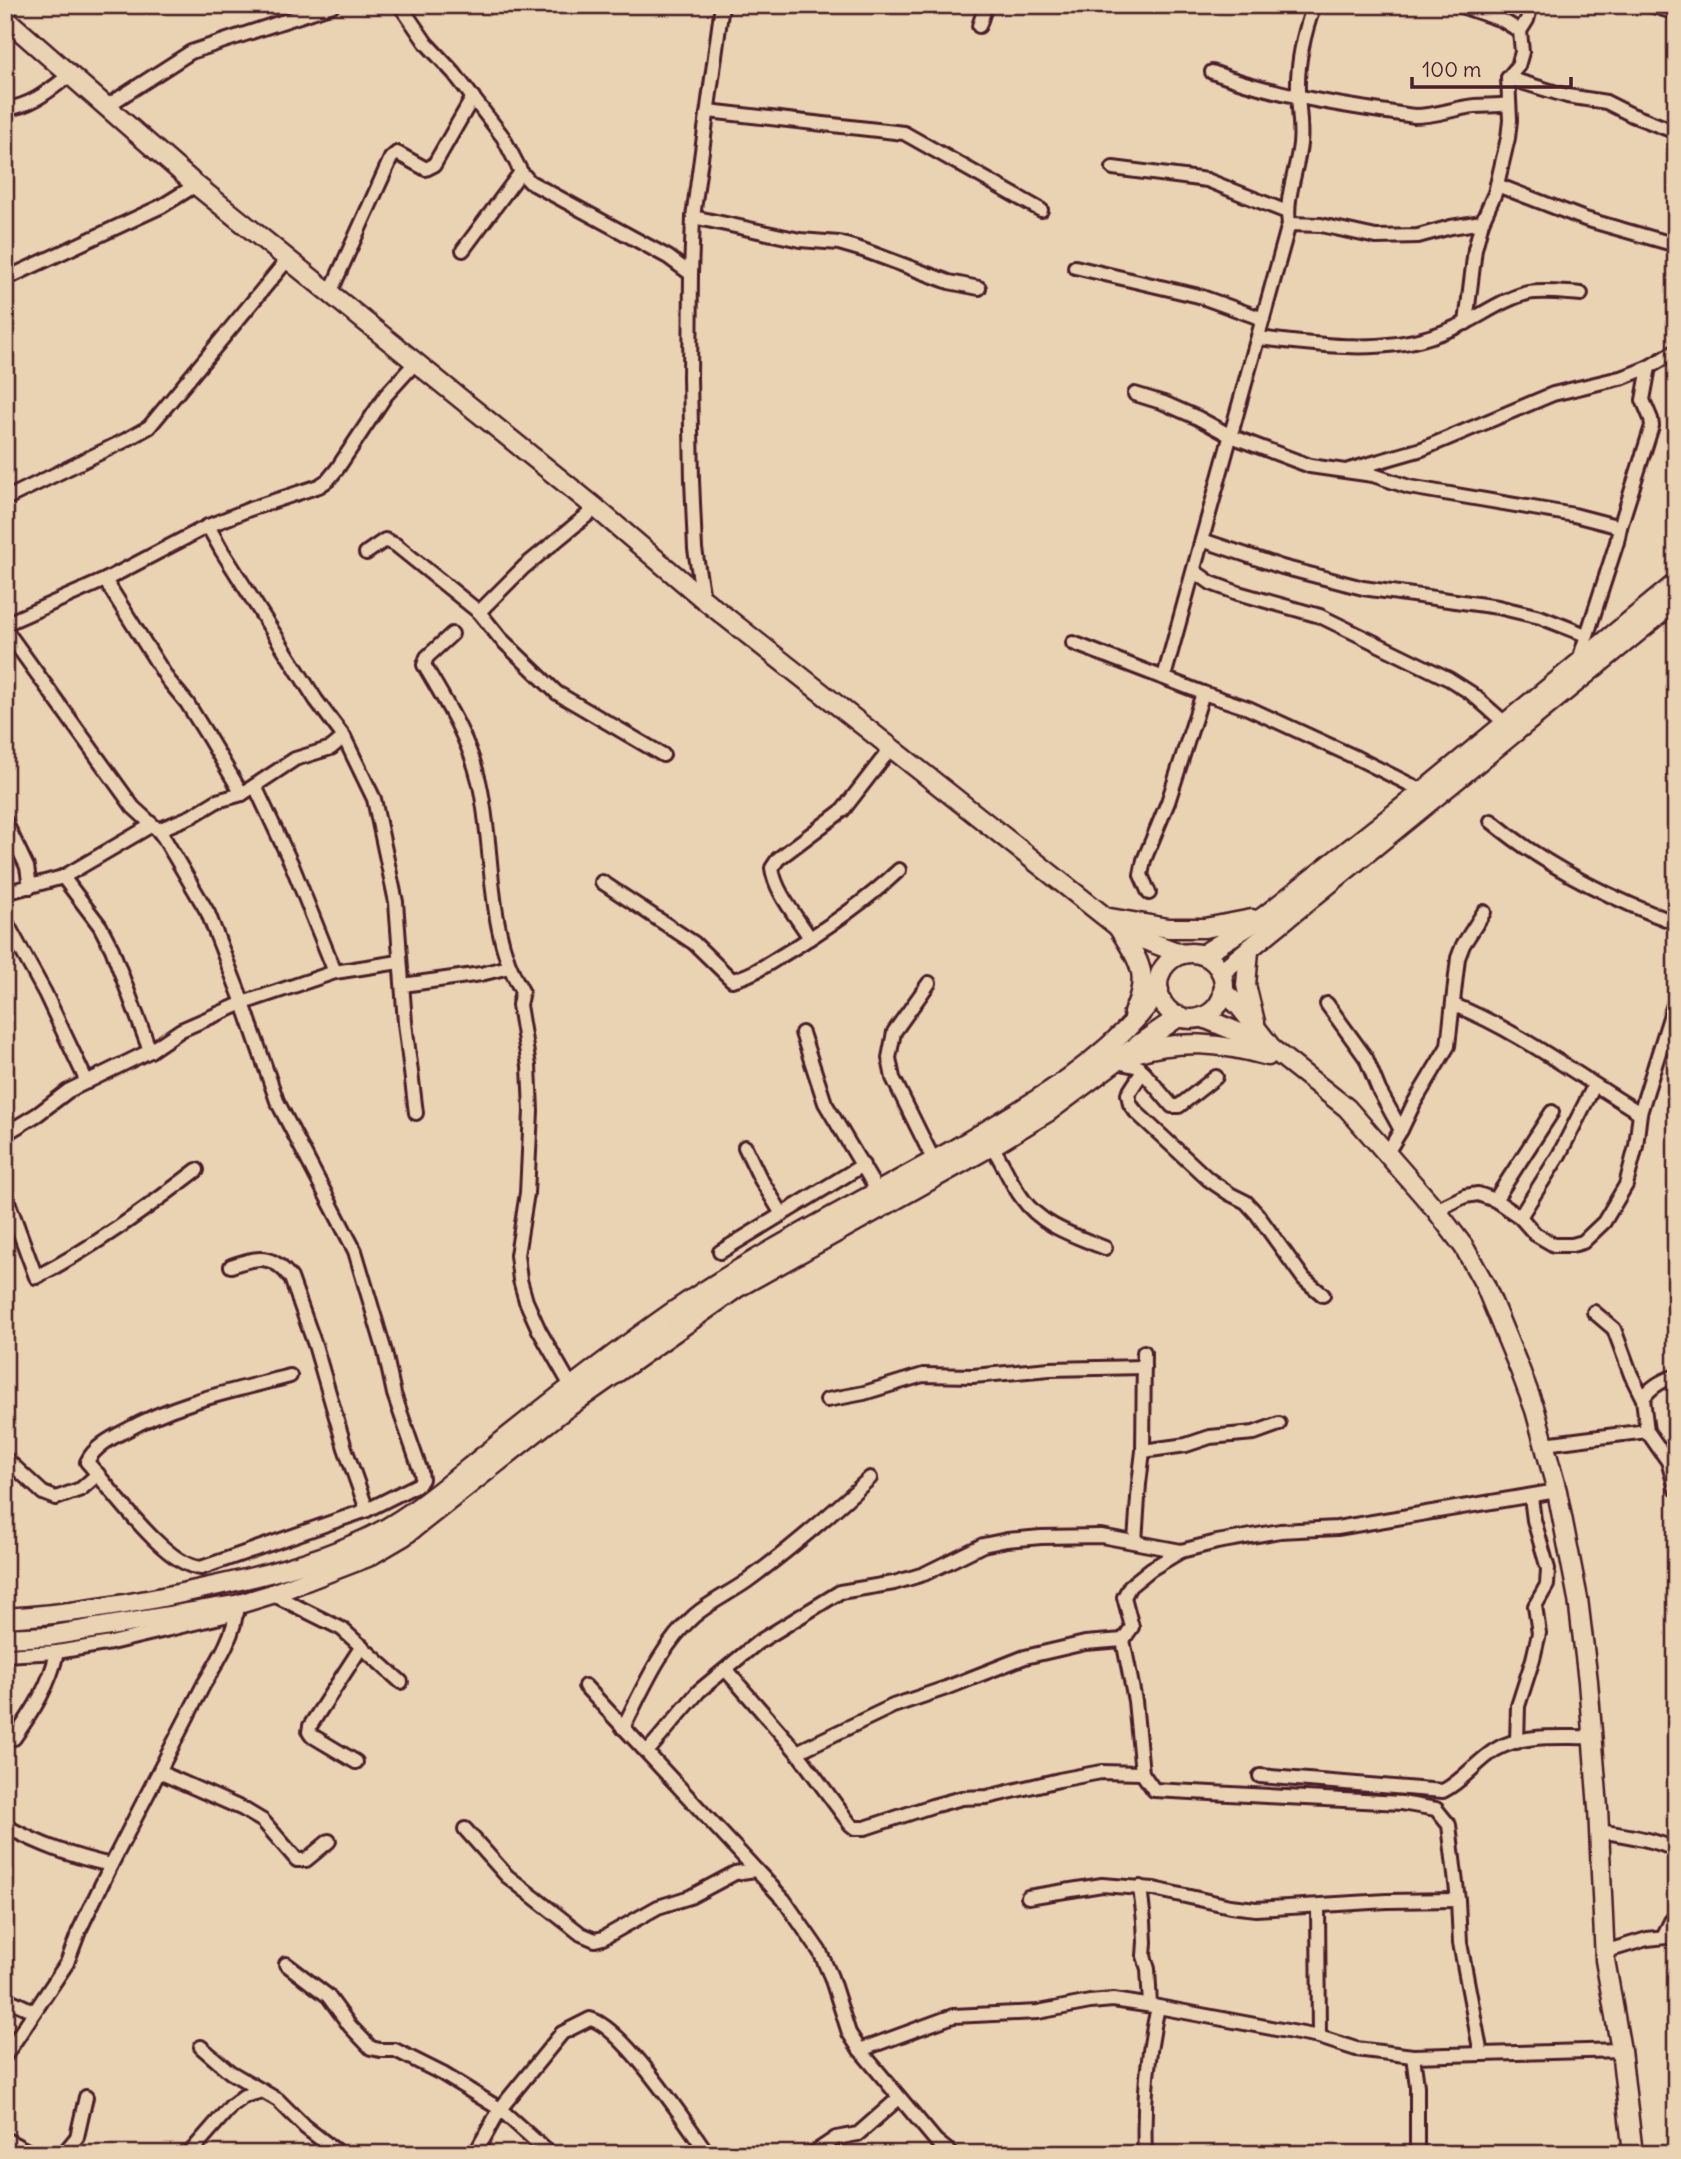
<svg xmlns="http://www.w3.org/2000/svg" width="1681" height="2159" font-family="Delius,sans-serif">
<style>
.lines{fill:none;stroke-linecap:round;stroke-linejoin:round}
.minor-casing{stroke:#4a1f2b;stroke-width:18}
.secondary-casing{stroke:#4a1f2b;stroke-width:23}
.minor{stroke:#ead3b3;stroke-width:12}
.secondary{stroke:#ead3b3;stroke-width:18}
</style>
<rect width="100%" height="100%" fill="#ead3b3"/>
<filter id="ink" filterUnits="userSpaceOnUse"><feTurbulence type="fractalNoise" baseFrequency=".0143" numOctaves="2"/><feDisplacementMap in="SourceGraphic" scale="14" xChannelSelector="R" yChannelSelector="G"/><feConvolveMatrix kernelMatrix="1 2 1 2 8 2 1 2 1" color-interpolation-filters="sRGB"/></filter>
<g filter="url(#ink)">
<g class="lines">
<g class="minor-casing">
<g id="minor">
<path d="M400,5L426,43L454,73L503,137L521,172L530,182L668,257L691,274"/>
<path d="M1458,5L1502,20L1520,31"/>
<path d="M1650,5L1676,13"/>
<path d="M979,26L986,5"/>
<path d="M1212,72C1276,96 1346,106 1414,116C1438,116 1453,108 1475,106C1488,105 1496,106 1509,104"/>
<path d="M1508,78L1567,96L1606,102L1632,115L1676,132"/>
<path d="M107,106L191,52L333,5"/>
<path d="M5,109C32,106 50,90 71,74"/>
<path d="M708,111L904,133L1041,210"/>
<path d="M1113,168L1207,180L1287,212"/>
<path d="M1497,185L1585,219L1676,245"/>
<path d="M693,217L800,240L839,243L863,250L949,282L979,288"/>
<path d="M1289,224L1321,225L1376,237L1418,236L1451,227L1482,222"/>
<path d="M463,250L521,172"/>
<path d="M1075,267L1199,296L1263,319"/>
<path d="M5,279L162,206L196,185"/>
<path d="M330,293L391,158L397,153L426,169L434,165L473,97"/>
<path d="M1466,323L1475,249L1482,222L1495,193L1508,138L1510,120L1508,78L1518,66L1522,52L1520,31L1527,20L1531,5"/>
<path d="M1258,338C1312,344 1376,354 1429,337C1442,333 1457,327 1469,321C1488,311 1507,298 1528,293C1545,290 1564,293 1581,294"/>
<path d="M1135,394L1164,403L1198,418L1231,436L1310,466L1373,475L1409,487L1574,515L1620,527L1617,542L1578,663"/>
<path d="M1349,470L1422,449L1553,394L1624,377L1649,367L1676,351"/>
<path d="M5,499L124,441L149,427L288,259"/>
<path d="M208,526L222,551L316,700L344,737L374,799L396,902L405,1023L416,1113"/>
<path d="M1620,527L1652,426L1651,419L1643,400L1649,367"/>
<path d="M1202,540L1282,567L1363,588L1498,607L1540,617L1586,635"/>
<path d="M366,553L385,540L396,545L479,612L500,638L557,693L663,755"/>
<path d="M1194,571L1211,583L1238,593L1320,616L1449,679L1471,693L1505,723"/>
<path d="M105,580L168,680L187,703L207,735L242,794"/>
<path d="M703,599L695,549L692,480L690,377L691,274L693,217L722,5"/>
<path d="M479,612L524,567L596,508"/>
<path d="M5,624L105,580L208,526L250,509L319,486L328,480L337,469L386,395L416,362"/>
<path d="M5,629L133,807L158,830L164,838L208,913L243,1003L277,1101L355,1251L385,1352L394,1394L421,1472L422,1479L419,1484L367,1510L345,1448L315,1345L291,1278C272,1253 257,1257 231,1266"/>
<path d="M452,634L427,657L424,665C446,702 469,739 479,781C495,848 485,930 522,991L519,1005L529,1066L531,1111L527,1193L517,1255L520,1280L526,1301L539,1330L571,1386"/>
<path d="M1073,643L1203,693L1248,708L1357,758L1423,791"/>
<path d="M1164,677L1289,224C1285,197 1297,171 1300,144C1302,126 1298,108 1298,90C1297,60 1304,33 1314,5"/>
<path d="M255,786L292,865L335,972"/>
<path d="M5,821L27,867L30,887"/>
<path d="M1491,821C1546,867 1609,898 1676,923"/>
<path d="M158,830L192,816L217,801L242,794L295,759L331,748L344,737"/>
<path d="M63,877L100,926L112,949L150,1051"/>
<path d="M602,882L694,943L732,980C750,976 765,966 781,956C823,931 863,904 899,870"/>
<path d="M5,893L63,877L152,825"/>
<path d="M1149,893L1141,875L1144,860L1168,802L1203,693"/>
<path d="M5,920L45,993L87,1082"/>
<path d="M810,938C797,917 775,892 772,868L778,859L843,810L891,748"/>
<path d="M929,983L894,1032L889,1058L893,1078L934,1161"/>
<path d="M403,985L481,974L509,967"/>
<path d="M1327,1004L1366,1058L1379,1090L1401,1130"/>
<path d="M1454,1005C1519,1031 1580,1077 1640,1113"/>
<path d="M802,1033L825,1103L878,1192"/>
<path d="M1117,1062L1139,1067L1172,1106H1179L1216,1077"/>
<path d="M1143,1071L1128,1094L1130,1104L1136,1112L1208,1179L1230,1194L1246,1202L1257,1214L1304,1279L1323,1295"/>
<path d="M5,1134L38,1114L68,1091L150,1051L181,1030L243,1003L335,972L399,962"/>
<path d="M992,1146C1003,1163 1010,1182 1022,1198C1041,1226 1076,1236 1105,1248"/>
<path d="M745,1147L760,1178L782,1214"/>
<path d="M1387,1153L1401,1130L1414,1103L1448,1046L1458,958L1463,945L1484,912"/>
<path d="M5,1193L36,1277C94,1247 146,1209 197,1170"/>
<path d="M1495,1200L1552,1112"/>
<path d="M1436,1210L1465,1196L1478,1194L1495,1200L1520,1217L1535,1234L1554,1245H1572L1583,1242L1604,1222L1626,1185L1636,1146L1640,1113L1676,998"/>
<path d="M1520,1217L1559,1155L1594,1086"/>
<path d="M720,1252L863,1165"/>
<path d="M1594,1312L1614,1329L1631,1375L1643,1399L1647,1431L1668,1461L1676,1489"/>
<path d="M290,1376C233,1391 176,1402 125,1431C111,1438 94,1447 87,1462C111,1488 165,1566 201,1568L367,1510"/>
<path d="M1643,1399C1650,1387 1663,1380 1676,1376"/>
<path d="M827,1400L864,1393L923,1375L973,1376L1050,1369L1144,1367"/>
<path d="M1544,1444L1647,1431"/>
<path d="M1143,1451L1186,1445L1210,1437L1254,1433L1279,1424"/>
<path d="M5,1458L43,1493L56,1498L81,1489L98,1474"/>
<path d="M1135,1541L1139,1484L1143,1451L1144,1352"/>
<path d="M272,1594L342,1629L401,1682"/>
<path d="M5,1655L57,1652L111,1643L237,1613"/>
<path d="M726,1670L797,1752L850,1824L855,1828H865L932,1806L962,1798L987,1797L1059,1780L1101,1772L1142,1773"/>
<path d="M585,1686L784,1900L820,1952L831,1977L849,2033L860,2050L936,2141L952,2154"/>
<path d="M623,1728C643,1689 661,1645 694,1616C710,1602 730,1593 747,1581C791,1549 831,1514 870,1478"/>
<path d="M14,1738C33,1711 50,1685 57,1652"/>
<path d="M1517,1742L1518,1706L1533,1659L1539,1633L1535,1606L1547,1585L1548,1569L1534,1520L1531,1497"/>
<path d="M647,1752L699,1691L757,1643L840,1592L894,1583L924,1574L983,1545L1007,1540L1041,1537L1101,1536L1181,1551"/>
<path d="M797,1752L893,1706L946,1688L1025,1657L1085,1643L1123,1640"/>
<path d="M356,1762L311,1735L309,1732L310,1726L362,1646"/>
<path d="M161,1770L168,1776L243,1809L263,1821L297,1860H306L329,1841"/>
<path d="M1260,1776L1443,1791C1463,1781 1476,1762 1495,1750C1522,1733 1562,1738 1592,1737"/>
<path d="M5,1826C41,1845 71,1856 111,1865"/>
<path d="M465,1829L507,1876L581,1934L595,1940L603,1938L658,1907L690,1897L735,1873L755,1870"/>
<path d="M1599,1831C1616,1834 1665,1840 1676,1852"/>
<path d="M1140,1887L1144,1921L1145,1942L1144,1956L1148,1969L1150,2005"/>
<path d="M1028,1897L1102,1885L1154,1889L1230,1906L1256,1909L1387,1901L1458,1900"/>
<path d="M1318,1906L1319,2037"/>
<path d="M1663,1937L1671,1921L1676,1916"/>
<path d="M1604,1952L1647,1939L1676,1936"/>
<path d="M286,1964L328,1996L350,2026L371,2048L380,2050H395L443,2074L500,2109L550,2154"/>
<path d="M5,1998L33,2011"/>
<path d="M201,2047L230,2072L278,2100L305,2127L340,2154"/>
<path d="M860,2050L953,2016L1038,2012L1090,2002L1113,2000L1153,2006L1319,2037L1356,2049L1413,2056L1621,2050"/>
<path d="M1481,2054L1460,1943L1458,1900L1449,1825L1436,1809L1401,1803L1154,1790L1142,1773L1135,1701L1123,1640L1132,1627L1124,1597L1130,1586L1151,1569L1181,1551L1217,1542L1280,1531L1337,1528L1557,1491"/>
<path d="M5,2056L67,1963L79,1931L111,1865L204,1684C217,1663 238,1630 236,1605"/>
<path d="M1413,2056L1417,2086V2154"/>
<path d="M5,2139L33,2154"/>
<path d="M63,2154L77,2137L86,2097"/>
<path d="M189,2154L231,2106L244,2096L263,2091"/>
<path d="M475,2154L500,2109L562,2033L590,2019C622,2026 687,2124 708,2154"/>
<path d="M812,2154L836,2138L858,2134L899,2098"/>
<path d="M1145,2154C1143,2103 1147,2056 1158,2007"/>
</g>
</g>
<g class="secondary-casing">
<g id="secondary">
<path d="M5,18L196,185L596,508L703,599L1118,927L1126,933L1182,954"/>
<path d="M1110,918L1168,928H1205L1252,919"/>
<path d="M1118,927C1139,962 1151,973 1133,1013"/>
<path d="M1249,951L1246,985L1255,1022"/>
<circle cx="1191" cy="986" r="33"/>
<path d="M1202,955L1263,917L1423,791L1676,583"/>
<path d="M1221,972L1676,601"/>
<path d="M1223,991L1239,1006L1271,1047"/>
<path d="M1201,1017L1240,1033L1276,1052L1347,1108L1436,1210L1464,1247L1485,1285L1520,1370L1535,1410L1557,1491L1578,1599L1588,1681L1598,1808L1605,1960L1621,2050L1633,2154"/>
<path d="M1134,1053C1182,1039 1220,1043 1268,1056"/>
<path d="M5,1618C73,1614 139,1603 205,1588C257,1577 310,1564 359,1542C408,1521 450,1482 491,1450C551,1402 611,1355 674,1311C766,1248 868,1199 965,1143C1034,1103 1113,1057 1159,990"/>
<path d="M5,1638L49,1636L236,1605L272,1594L368,1557L404,1536L564,1410L737,1288L992,1146L1048,1112L1142,1042L1180,1016"/>
</g>
</g>
<use href="#minor" class="minor"/>
<use href="#secondary" class="secondary"/>
</g>
</g>
<rect width="1681" height="2159" fill="none" stroke="#ead3b3" stroke-width="28"/>
<rect x="14" y="14" width="1653" height="2131" fill="none" stroke="#4a1f2b" stroke-width="2.5" filter="url(#ink)"/>
<path d="M1412 77v10h159v-10" fill="none" stroke="#4a1f2b" stroke-width="3.5"/>
<text x="1422" y="77" font-size="21" fill="#4a1f2b" stroke="#ead3b3" stroke-width="5" paint-order="stroke">100 m</text>
</svg>
